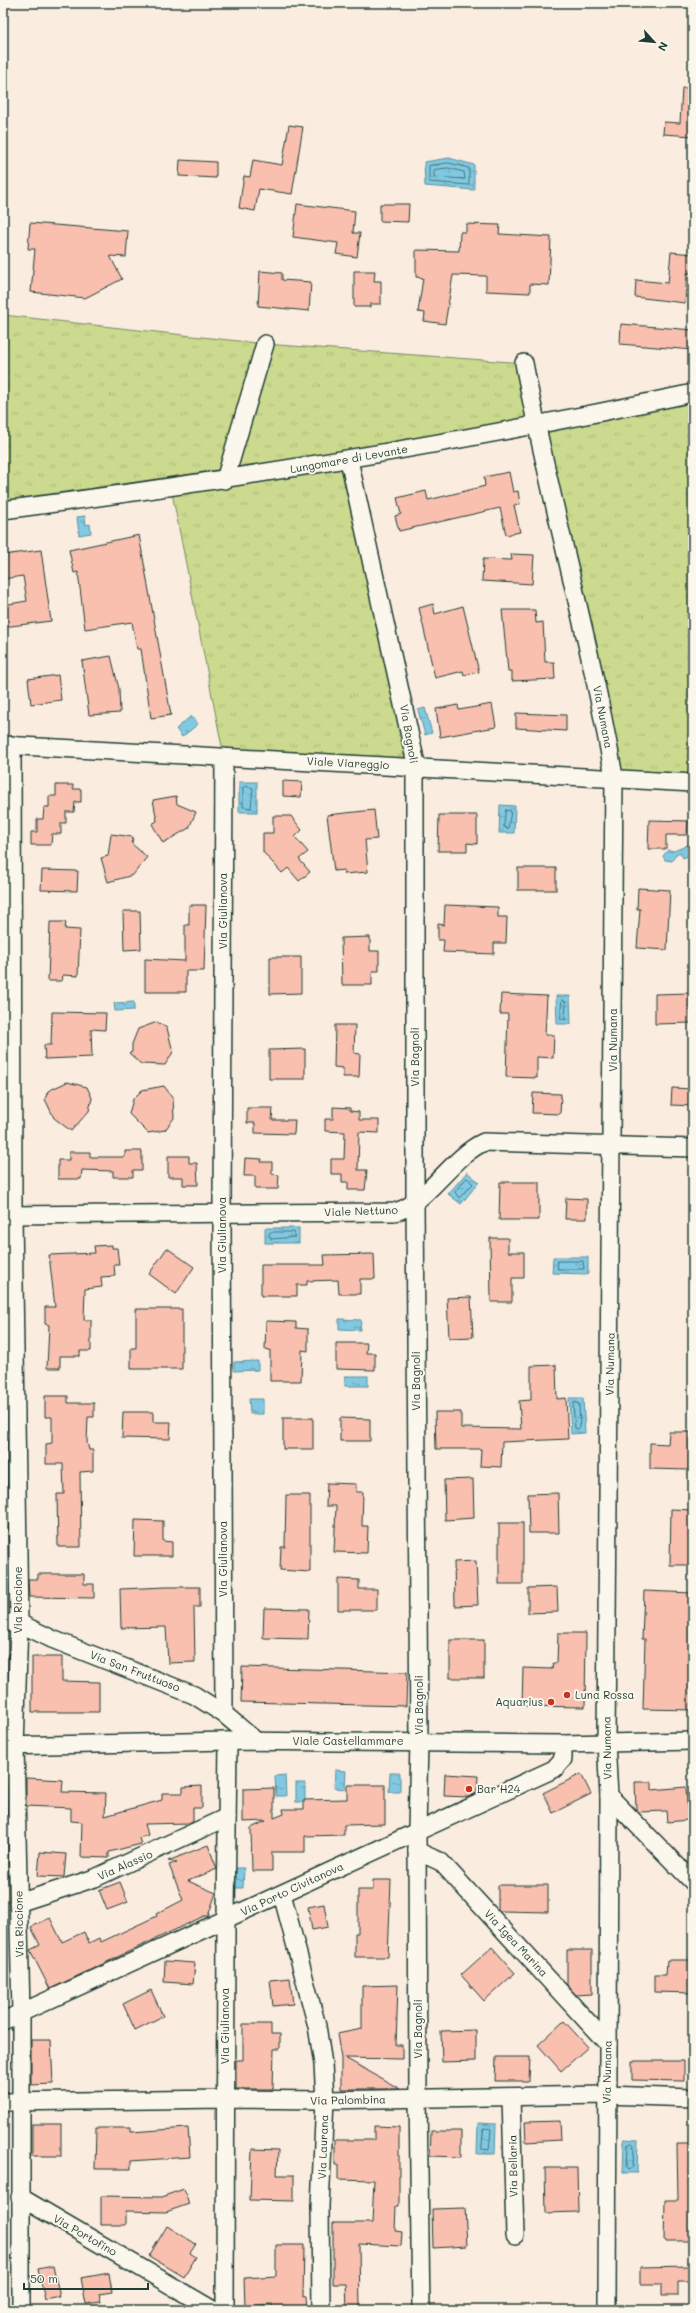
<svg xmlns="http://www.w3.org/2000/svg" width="696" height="2313" font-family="Mali,sans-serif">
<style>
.grass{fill:url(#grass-tufts);stroke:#758c61}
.water{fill:url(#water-ripples);stroke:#5a919c}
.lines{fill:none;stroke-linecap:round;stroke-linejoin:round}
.shore{stroke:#46757a;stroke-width:1}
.building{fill:#f9c0af;stroke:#1f3d34}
.minor-casing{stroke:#1f3d34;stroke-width:20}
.minor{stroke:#fbf7ec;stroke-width:17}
.poi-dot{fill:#c8321e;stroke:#fbf7ec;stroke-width:1.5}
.labels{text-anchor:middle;stroke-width:4;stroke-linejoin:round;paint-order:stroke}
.street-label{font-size:11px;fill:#1f3d34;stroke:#fbf7ec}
.poi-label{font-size:11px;fill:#1f3d34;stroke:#fbf7ec;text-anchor:start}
</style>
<defs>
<pattern id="grass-tufts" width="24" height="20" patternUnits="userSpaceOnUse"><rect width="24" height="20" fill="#cbda8e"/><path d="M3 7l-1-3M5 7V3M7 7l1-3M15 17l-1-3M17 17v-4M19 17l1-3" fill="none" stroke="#aebc7b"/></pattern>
<pattern id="water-ripples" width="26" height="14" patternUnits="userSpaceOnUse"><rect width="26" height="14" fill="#81c9e2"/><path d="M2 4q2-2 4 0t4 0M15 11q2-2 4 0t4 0" fill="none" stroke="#69a4b8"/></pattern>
</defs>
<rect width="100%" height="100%" fill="#fbece0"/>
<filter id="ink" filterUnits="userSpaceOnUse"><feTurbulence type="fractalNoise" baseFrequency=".025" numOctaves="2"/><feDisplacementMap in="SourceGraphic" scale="8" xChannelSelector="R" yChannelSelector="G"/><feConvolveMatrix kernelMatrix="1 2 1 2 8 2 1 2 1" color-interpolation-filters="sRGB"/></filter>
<g filter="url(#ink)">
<path class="grass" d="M3,315L265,344L524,363L536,426L693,393V783L614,777L536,427L349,460L415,767L224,757L171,488L3,510Z"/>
<g class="water">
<path d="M449,158L474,165V190L425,186L424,162Z"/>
<path d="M85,516L86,525L90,524L91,533L79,535L77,517Z"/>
<path d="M425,708L432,733L425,735L418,710Z"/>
<path d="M191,716L198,724L182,737L176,729Z"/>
<rect x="239" y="782" width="18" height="30"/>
<path d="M500,805L515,806L514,833H499Z"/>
<path d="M693,836V854L683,858L680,852L676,854L672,861L665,860L663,856L668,850L674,851L688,845Z"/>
<path d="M556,996H570L571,1024H557Z"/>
<path d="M134,1002V1010L115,1011L114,1003Z"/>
<path d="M467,1172L479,1182L461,1204L448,1194Z"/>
<rect x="265" y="1228" width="34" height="15"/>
<path d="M553,1257H588V1274L552,1273Z"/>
<path d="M339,1319L361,1320L360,1330L339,1329Z"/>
<path d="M258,1361V1370L234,1371V1362Z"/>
<rect x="345" y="1376" width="23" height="10"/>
<path d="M569,1398H583L585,1433L571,1434Z"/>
<path d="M249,1399H263V1414H250Z"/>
<path d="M335,1770L346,1771L345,1789L334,1788Z"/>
<path d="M390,1773H400V1792H389Z"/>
<path d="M285,1775L286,1796H276L275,1776Z"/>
<rect x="296" y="1783" width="9" height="19"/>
<path d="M233,1868H244L243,1888H233Z"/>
<path d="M478,2123L496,2124L495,2154H477Z"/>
<path d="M624,2139L638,2140L637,2173H623Z"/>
</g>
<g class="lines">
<g class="shore">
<path d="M449,163L469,168V185L429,182V166Z"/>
<path d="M448,168L464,172L465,179L434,177V170Z"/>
<path d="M245,786L253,788L251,808L243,807V788Z"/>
<path d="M506,810L511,811L508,829L504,827Z"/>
<path d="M562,1000L566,1002L565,1020L561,1019Z"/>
<path d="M467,1178L473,1184L459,1198L455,1192Z"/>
<path d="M271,1232H294L295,1237L271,1239L269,1234Z"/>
<path d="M558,1261H583L584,1269H558Z"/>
<path d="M575,1402L579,1404L580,1428L579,1429L575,1428L573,1404Z"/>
<path d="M484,2128L491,2129L489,2150L482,2149Z"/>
<path d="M632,2143L634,2145L633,2167L629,2169L627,2167L628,2145Z"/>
</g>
</g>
<g class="building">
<path d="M682,88H693V136L663,134L664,122L680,123Z"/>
<path d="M289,125L303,127L292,194L259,189L255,211L239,208L244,176L250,177L253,160L282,165Z"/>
<path d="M180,160L216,162V178L179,176Z"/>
<path d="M297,204L355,211L353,233H360L357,257L336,254L338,243L293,237Z"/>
<path d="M380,204H409L408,222L380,221Z"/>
<path d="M30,223L128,231L126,257L110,256L122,279L85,298L31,292L35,249H28Z"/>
<path d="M466,224L500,225L499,234L551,237L549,285L530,284V293L486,291V276L453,275L445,324L424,321L425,313L418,312L423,278L416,277V250L459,251L460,232H466Z"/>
<path d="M671,252L693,254V273H687L685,303L635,297L636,280L668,283Z"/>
<path d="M260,271L282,273V280L311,282L309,311L258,306Z"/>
<path d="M354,271H375L374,281H381V304H370V307H354Z"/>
<path d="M621,324L693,330V350L620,344Z"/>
<path d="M509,472L513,492L518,491L520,504L514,505L520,532L506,535L500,508L399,531L395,516L401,514L397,498L426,491L428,500L445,496L485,486L484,477Z"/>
<path d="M139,535L171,715L151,718L141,649H137L132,622L85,629L78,572L74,573L69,550Z"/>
<path d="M41,550L51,621L3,627V605L27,601L23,576L3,579V555Z"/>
<path d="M511,554L534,555L532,584L482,581L483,559L512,560Z"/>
<path d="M433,604L435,614L463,606L479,672L464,675L463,671L435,678L419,608Z"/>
<path d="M502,610H535L536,623L543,622L545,662H554L555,679L512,681V671H508Z"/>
<path d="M111,656L119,689L120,713L89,715L82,661Z"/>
<path d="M58,675L61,700L31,704L28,679Z"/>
<path d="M492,704L496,727L440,737L436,709L458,705L459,710Z"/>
<path d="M516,713L566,715V731L516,728Z"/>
<path d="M283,781L302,782L301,797L283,796Z"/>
<path d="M56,785H73V789H81V802H75L74,812H66V823H61V834H52L51,845H31V832H37V819H43L44,807H49V796H56Z"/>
<path d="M176,796L177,804L196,812L189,828L163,843L152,824L157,821L153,800Z"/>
<path d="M374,810L377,839L365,840L368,872L344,874V870L334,871L327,815Z"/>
<path d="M439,815H477V844L467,843V851H438Z"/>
<path d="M273,816H291L302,830L295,837L308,852L299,859L310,872L299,881L288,868L282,873L263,852V833H273Z"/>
<path d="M649,820L688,821L687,835H666V849H648Z"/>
<path d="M111,834L133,837L132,844L147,857L133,875L108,882L101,858L108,856Z"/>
<rect x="518" y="868" width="38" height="22"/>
<path d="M42,870L78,871L77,891L41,890Z"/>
<path d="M638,888L670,890L667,950L637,948L640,909H637Z"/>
<path d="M189,905H206L204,971H186V992H145V959L185,961V925H189Z"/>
<path d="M445,905L498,907V917H507L506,943H494V954L443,952L444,940H438V924L444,925Z"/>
<path d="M123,911H140L141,949L124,950Z"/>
<path d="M50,922H66L65,929L80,930L78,976L63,975L62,981H48Z"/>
<path d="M370,937V951H379V971H372V985H342L341,938Z"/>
<path d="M270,957H301V993L270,994Z"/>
<path d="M690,993L691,1023L655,1024V994Z"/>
<path d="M501,994L547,996L545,1035H554L553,1058L537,1057V1078L506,1077L508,1014H500Z"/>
<path d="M52,1012L106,1013L105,1030L91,1029L92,1057L45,1059L44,1045H51Z"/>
<path d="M157,1022L167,1028L173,1052L165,1065L141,1064L129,1053L132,1052V1044L138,1029Z"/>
<path d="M335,1025H355L354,1053L360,1054L359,1077H343V1068L334,1067Z"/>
<path d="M305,1049V1079H269V1050Z"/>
<path d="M67,1082L87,1087L92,1098L89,1111L71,1131L54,1118L45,1099L48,1091Z"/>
<path d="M164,1086L173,1098L174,1118L165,1130L148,1133L129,1114L133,1099L142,1090Z"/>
<path d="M672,1088L693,1089V1106L671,1105Z"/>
<path d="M533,1093L561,1094L560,1114L532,1113Z"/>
<path d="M333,1107L350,1108V1111L359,1112V1120H379V1133L359,1132L358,1170H367L365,1190H348V1182H342V1174H331V1159H344L345,1132L325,1131V1119H333Z"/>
<path d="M247,1108H273L272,1120H295L294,1134L255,1133V1123H247Z"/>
<path d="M125,1151H142V1170H133V1177H113V1171L82,1170L81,1179H58V1160H69V1152H90V1157H125Z"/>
<path d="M168,1156H189V1163H197L198,1185H183V1177H168Z"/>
<path d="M245,1158L262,1159L261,1162H272V1174L279,1175L278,1189H255V1176H244Z"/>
<path d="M500,1182H539V1220H499Z"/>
<path d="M566,1198L587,1199V1219H565Z"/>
<path d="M490,1238H508V1252H524V1278H512V1302H491Z"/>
<path d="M112,1245V1248H117L119,1265H114L115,1276L101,1277L102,1287L85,1289L84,1320H91V1351H80V1356H60V1368H47L49,1325L45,1324V1307H55L49,1255L95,1253L94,1246Z"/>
<path d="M167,1248L194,1267L176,1294L149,1274Z"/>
<path d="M374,1254L375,1279H360V1294H339L338,1280L307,1281V1285H297V1296H261V1265H325L324,1255Z"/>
<path d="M471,1297L473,1337L449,1338L447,1298Z"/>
<path d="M136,1309H182V1369H131V1348H136Z"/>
<path d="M266,1321L296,1322V1328L308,1329V1351L302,1350L301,1381H270V1350L265,1349Z"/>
<path d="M336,1343H367L366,1353H375V1370L336,1369Z"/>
<path d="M556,1365L557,1399L566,1398L568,1439L502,1442L501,1467L480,1466L481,1449H436L435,1412H461V1428L521,1429L519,1401L531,1400V1366Z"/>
<path d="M45,1396H68V1403H94V1417H88L87,1442L89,1450H93V1471L80,1472L81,1547H58L57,1494H64L63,1464H46V1444L52,1443V1417H45Z"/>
<path d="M123,1412H153V1422H171L170,1439L122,1438Z"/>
<rect x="283" y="1418" width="30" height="31"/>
<path d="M340,1418L370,1419V1441H340Z"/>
<path d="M669,1432H690L689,1470L650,1469V1443L668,1444Z"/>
<path d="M473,1479L474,1518L445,1520L444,1480Z"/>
<path d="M327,1483L356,1484V1492H363L362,1526H368L367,1553L334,1552L336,1506H326Z"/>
<path d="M558,1493L559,1533H529L528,1494Z"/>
<path d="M286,1495H310V1572L280,1570L281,1547H285Z"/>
<path d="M671,1509L693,1510V1565H670Z"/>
<path d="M135,1520L163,1521V1541L172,1542V1556H134Z"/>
<rect x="499" y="1523" width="24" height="61"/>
<path d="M476,1561L478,1605L455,1606L454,1562Z"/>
<path d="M38,1574H84V1584H94V1598L29,1597L28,1579H38Z"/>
<path d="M338,1579L359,1580V1589H377V1610H338Z"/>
<path d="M166,1587H200V1607H194L195,1662L168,1663L166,1627L121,1628L120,1589Z"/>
<path d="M557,1587L558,1612L528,1613V1588Z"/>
<path d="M644,1591L693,1593V1710L643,1709L645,1639H642Z"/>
<path d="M264,1608L309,1609L308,1639L263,1638Z"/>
<path d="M558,1633H586L585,1707L522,1706L523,1668L552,1669L553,1663H557Z"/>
<rect x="450" y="1640" width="34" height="38"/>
<path d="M32,1657H62V1681L99,1682V1712H32Z"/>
<path d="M242,1667L407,1672L406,1706L241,1702Z"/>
<path d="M445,1774L478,1776L477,1793L468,1797L444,1796Z"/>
<path d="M581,1774L591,1794L553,1813L543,1793Z"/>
<path d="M26,1778L63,1780L62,1792L106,1793L105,1816L162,1800V1793H183V1787L202,1786V1808H193V1822L190,1823L145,1824L148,1835L139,1838L141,1844L109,1852V1858L81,1857L82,1822L71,1821V1808L26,1806Z"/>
<path d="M635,1782H652V1790L686,1787L688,1820L667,1822L666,1811L638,1812L636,1809Z"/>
<path d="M347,1785H385V1824L344,1825V1835L305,1836V1852H272V1871H252L251,1828L266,1821L243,1822V1789L274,1788V1818L284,1814L283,1809H304V1800L347,1799Z"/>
<path d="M208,1845L217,1869L188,1881L216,1893L208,1916H204L50,1989L30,1950L40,1945L31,1927L50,1918L62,1942L84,1932L89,1943L99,1938L101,1942L157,1916L156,1914L183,1900L169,1865L177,1862L168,1861Z"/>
<path d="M40,1852L66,1854L64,1877L38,1876Z"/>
<path d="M373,1880H391L388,1957H355V1933H358V1890H373Z"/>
<path d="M120,1882L128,1902L107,1910L99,1890Z"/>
<path d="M498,1885H548V1912L500,1911L498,1909Z"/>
<path d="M324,1904L328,1927L312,1930L308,1907Z"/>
<path d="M492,1947L515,1973L484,2001L461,1975Z"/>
<path d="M567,1950H592V1994L576,1995L567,1985Z"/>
<path d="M667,1960H693V1993L654,1992V1975H666Z"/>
<path d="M165,1961L195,1963L193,1984L164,1982Z"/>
<path d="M290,1978L293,2004L273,2006L270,1980Z"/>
<path d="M398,1985L396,2045H402V2059L345,2058L400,2089H341V2058L337,2034L362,2029V1986Z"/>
<path d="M151,1990L163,2016L135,2030L123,2004Z"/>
<path d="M564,2021L588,2047L561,2071L538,2045Z"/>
<path d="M243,2024H271V2034H280V2049H274L273,2089H236V2060H243Z"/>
<path d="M476,2030V2061L442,2062L441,2031Z"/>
<path d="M31,2040H51L53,2084L31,2085Z"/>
<path d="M496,2057H530L529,2081H495Z"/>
<path d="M632,2061H684V2081L632,2080Z"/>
<path d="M560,2121L561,2140L526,2142L525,2122Z"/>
<rect x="32" y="2124" width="29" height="32"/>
<path d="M374,2126L399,2127V2206H396L395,2231L402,2232L401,2246L359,2244L360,2310H347L346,2284H333V2223H372L374,2180L338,2179V2165H335V2140H374Z"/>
<path d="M96,2128H131V2132L188,2128L190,2157L131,2161V2169H95Z"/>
<path d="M431,2131H461V2157L430,2156Z"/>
<path d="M677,2144H693V2241H664L665,2200H678Z"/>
<path d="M252,2149L278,2150L277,2175H294V2201L250,2200Z"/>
<path d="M545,2168H577L578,2212L546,2213Z"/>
<path d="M184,2189L189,2204L166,2212L126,2211V2225H101V2196L161,2197Z"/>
<path d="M465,2208L467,2246L433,2248L432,2209Z"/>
<path d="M167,2226L196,2244L190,2253L196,2257L184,2277L149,2256Z"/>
<path d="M276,2245H304L303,2297L306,2296L307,2310H272V2304L245,2306L244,2278L276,2276Z"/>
<path d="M53,2266L60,2297L45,2300L38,2269Z"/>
<path d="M690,2266V2281H678V2296H661V2284H640V2267Z"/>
<path d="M109,2273L112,2292L99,2294L101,2302L86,2304L81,2278Z"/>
</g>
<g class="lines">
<g class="minor-casing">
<g id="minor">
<path d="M524,363C550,502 590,638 614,777L606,1742L609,1796L607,2310"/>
<path d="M349,460L415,759V1202L419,1741L417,1831L418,2099L421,2310"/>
<path d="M225,480L265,344"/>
<path d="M3,510C235,480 464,442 693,393"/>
<path d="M3,745L693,783"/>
<path d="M12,745L13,1215L19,1623L15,1747L21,2013V2310"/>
<path d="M3,1215L394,1212C424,1207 452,1156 484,1142L693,1148"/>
<path d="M3,1623H19L52,1639L194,1695L224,1714L256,1741"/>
<path d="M224,1714L222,1213L224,757"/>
<path d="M3,1746L228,1741L563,1744L693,1741"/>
<path d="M609,1796L693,1882"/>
<path d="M417,1851L441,1862L608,2044"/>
<path d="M282,1894L317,2026L323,2064L325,2100L320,2206L321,2310"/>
<path d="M18,1903L95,1878L227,1817"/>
<path d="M3,2021L554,1769L563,1759V1744"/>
<path d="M511,2097L515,2235"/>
<path d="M3,2102L225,2099L325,2100L606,2095L693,2098"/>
<path d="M20,2197L213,2310"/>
<path d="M225,2310L226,1919L228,1741"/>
</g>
</g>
<use href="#minor" class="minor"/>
</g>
</g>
<g class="poi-dot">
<circle cx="567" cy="1695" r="4"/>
<circle cx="551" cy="1702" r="4"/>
<circle cx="469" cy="1789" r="4"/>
</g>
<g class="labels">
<g class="street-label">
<text transform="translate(349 459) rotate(-10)" y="4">Lungomare di Levante</text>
<text transform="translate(603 717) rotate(79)" y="4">Via Numana</text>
<text transform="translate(409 734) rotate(80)" y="4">Via Bagnoli</text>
<text transform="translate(348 763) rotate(3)" y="4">Viale Viareggio</text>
<text transform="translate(223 911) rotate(-90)" y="4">Via Giulianova</text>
<text transform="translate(613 1040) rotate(-90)" y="4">Via Numana</text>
<text transform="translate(415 1057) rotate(-90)" y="4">Via Bagnoli</text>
<text transform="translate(361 1211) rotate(-2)" y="4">Viale Nettuno</text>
<text transform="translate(222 1235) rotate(-90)" y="4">Via Giulianova</text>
<text transform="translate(610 1364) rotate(-89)" y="4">Via Numana</text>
<text transform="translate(416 1381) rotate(-90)" y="4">Via Bagnoli</text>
<text transform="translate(223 1559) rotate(-90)" y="4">Via Giulianova</text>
<text transform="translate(18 1600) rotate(-90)" y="4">Via Riccione</text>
<text transform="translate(135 1671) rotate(21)" y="4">Via San Fruttuoso</text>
<text transform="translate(419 1705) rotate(-90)" y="4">Via Bagnoli</text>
<text x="348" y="1745">Viale Castellammare</text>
<text transform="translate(607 1748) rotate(-91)" y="4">Via Numana</text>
<text transform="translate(125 1865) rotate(-24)" y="4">Via Alassio</text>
<text transform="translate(292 1889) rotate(-25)" y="4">Via Porto Civitanova</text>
<text transform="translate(19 1924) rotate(-91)" y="4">Via Riccione</text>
<text transform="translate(516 1943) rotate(47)" y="4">Via Igea Marina</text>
<text transform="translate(225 2026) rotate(-90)" y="4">Via Giulianova</text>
<text transform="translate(418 2029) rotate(-90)" y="4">Via Bagnoli</text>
<text transform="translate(607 2072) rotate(-89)" y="4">Via Numana</text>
<text transform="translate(348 2100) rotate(-1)" y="4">Via Palombina</text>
<text transform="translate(323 2147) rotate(-88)" y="4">Via Laurana</text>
<text transform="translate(513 2166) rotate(-91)" y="4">Via Bellaria</text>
<text transform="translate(85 2235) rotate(30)" y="4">Via Portofino</text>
</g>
<g class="poi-label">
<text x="575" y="1699">Luna Rossa</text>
<text x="543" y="1706" text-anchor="end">Aquarius</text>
<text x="477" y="1793">Bar H24</text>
</g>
</g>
<rect width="696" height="2313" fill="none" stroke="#fbf7ec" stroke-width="16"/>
<rect x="8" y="8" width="680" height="2297" fill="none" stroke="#1f3d34" stroke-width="1.5" filter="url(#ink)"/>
<g transform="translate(654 42) rotate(117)" stroke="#fbf7ec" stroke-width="3" paint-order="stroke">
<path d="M0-3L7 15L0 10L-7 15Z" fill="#1f3d34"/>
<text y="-6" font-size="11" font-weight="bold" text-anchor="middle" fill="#1f3d34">N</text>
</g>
<path d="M24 2283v6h124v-6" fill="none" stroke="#1f3d34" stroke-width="2"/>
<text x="30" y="2283" font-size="12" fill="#1f3d34" stroke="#fbf7ec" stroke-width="3" paint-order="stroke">50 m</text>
</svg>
